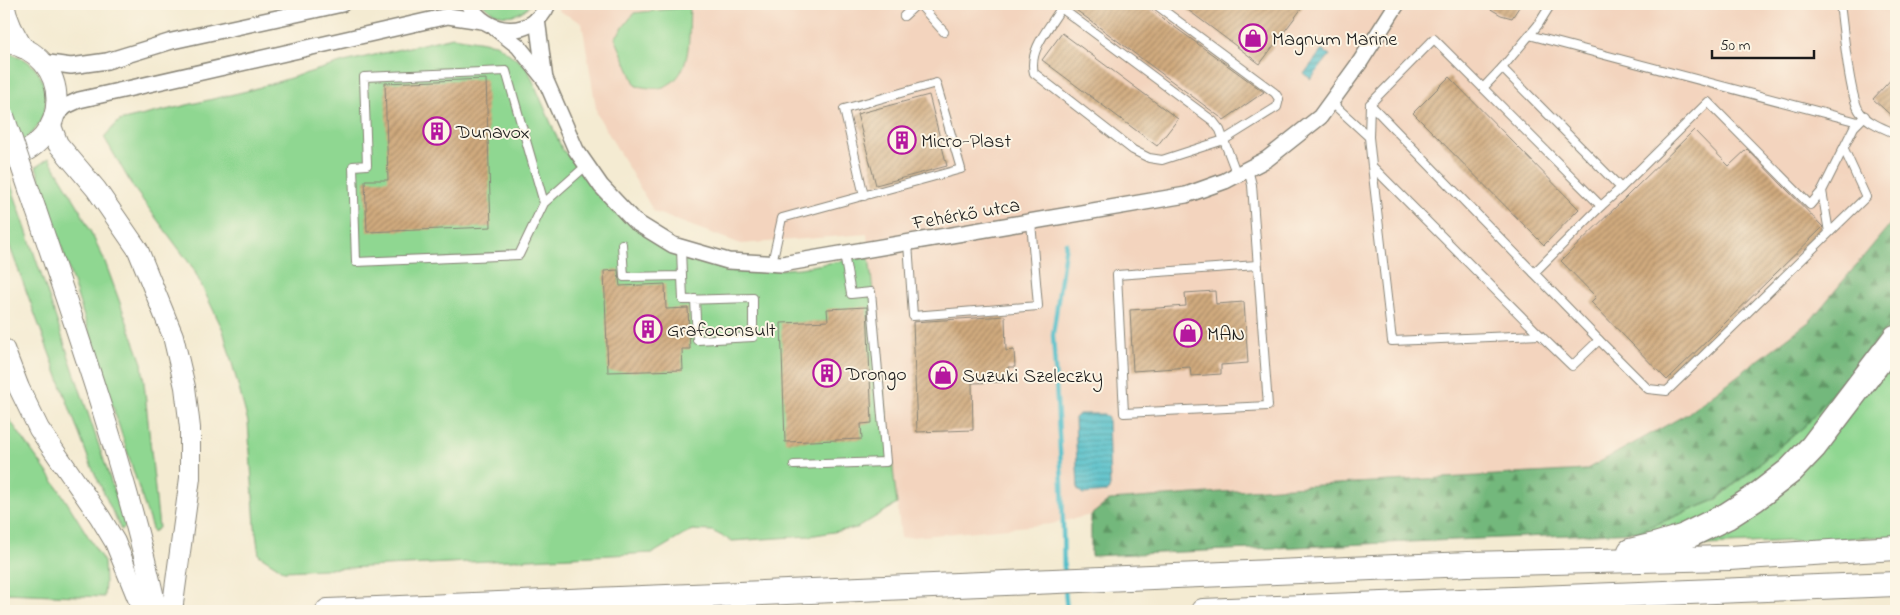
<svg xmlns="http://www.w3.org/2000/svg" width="1900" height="615" font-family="'Indie Flower',sans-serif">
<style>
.built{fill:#f3d4be}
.green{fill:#8fd791;stroke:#567a56}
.forest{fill:url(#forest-firs);stroke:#486a4c}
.water{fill:url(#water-rules);stroke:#366d72}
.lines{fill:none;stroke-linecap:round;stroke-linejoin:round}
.stream{stroke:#51bec9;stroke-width:4.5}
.building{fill:url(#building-hatch)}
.service-casing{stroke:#888477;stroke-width:10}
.minor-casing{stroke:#888477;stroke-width:18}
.secondary-casing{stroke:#888477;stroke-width:22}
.trunk-casing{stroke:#888477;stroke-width:26}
.motorway-casing{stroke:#888477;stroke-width:29}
.service{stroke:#fff;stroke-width:8}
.minor{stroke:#fff;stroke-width:15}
.secondary{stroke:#fff;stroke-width:20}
.trunk{stroke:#fff;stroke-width:24}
.motorway{stroke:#fff;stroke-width:26}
.secondary-bridge-casing{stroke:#888477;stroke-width:22;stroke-linecap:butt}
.secondary-bridge{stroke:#fff;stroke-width:20}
.labels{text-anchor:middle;stroke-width:4;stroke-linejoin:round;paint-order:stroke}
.poi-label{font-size:20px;fill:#1c1c1c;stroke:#fcf5e5;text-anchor:start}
.street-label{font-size:20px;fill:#1c1c1c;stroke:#fcf5e5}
</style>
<defs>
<pattern id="forest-firs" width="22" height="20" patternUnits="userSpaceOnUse" patternTransform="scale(1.25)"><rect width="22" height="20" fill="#73b87b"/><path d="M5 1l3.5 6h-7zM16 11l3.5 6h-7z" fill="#5e9564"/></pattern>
<pattern id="water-rules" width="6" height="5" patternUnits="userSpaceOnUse" patternTransform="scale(1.25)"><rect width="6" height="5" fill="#51bec9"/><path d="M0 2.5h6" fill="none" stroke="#429aa2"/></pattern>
<pattern id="building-hatch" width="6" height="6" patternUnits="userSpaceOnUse" patternTransform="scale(1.25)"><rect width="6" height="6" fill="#d0aa7e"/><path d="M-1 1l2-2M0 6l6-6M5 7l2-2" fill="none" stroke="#a88a66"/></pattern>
</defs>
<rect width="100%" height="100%" fill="#fcf5e5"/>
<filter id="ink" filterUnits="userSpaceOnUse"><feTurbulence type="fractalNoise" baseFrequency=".02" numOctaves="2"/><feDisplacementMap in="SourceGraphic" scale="10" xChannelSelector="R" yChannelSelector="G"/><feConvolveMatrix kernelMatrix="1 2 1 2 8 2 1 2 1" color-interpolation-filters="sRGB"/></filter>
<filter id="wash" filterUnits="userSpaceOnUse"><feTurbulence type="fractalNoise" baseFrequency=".0096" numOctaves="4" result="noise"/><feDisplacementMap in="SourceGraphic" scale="20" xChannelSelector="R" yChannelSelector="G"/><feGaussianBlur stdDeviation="1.12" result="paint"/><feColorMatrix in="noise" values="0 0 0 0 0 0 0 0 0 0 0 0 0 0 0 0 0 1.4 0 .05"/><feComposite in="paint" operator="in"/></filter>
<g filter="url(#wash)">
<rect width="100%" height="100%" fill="#f4ebd2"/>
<path class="built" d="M557,4H1896V217L1810,321L1686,414L1585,470L1319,485L1110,500L1091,515L1051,524L901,538L867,234L741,244L654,212L597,114L582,23L559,11Z"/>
<g class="green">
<path d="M483,4H531C518,19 497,20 483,4Z"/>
<path d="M690,7C688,34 694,76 663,87C656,90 644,87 636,86L615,38L634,13Z"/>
<path d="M453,37L496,44L527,67L562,149L627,222L693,259L745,272L800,268L869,256L897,504L857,528L809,536L732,541L712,531L692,530L653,553L284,571L259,555L255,526L248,422L223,330L193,268L133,187L104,137L119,121L247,91L344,62Z"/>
<path d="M4,51C15,55 26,58 34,67C60,96 41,142 4,148Z"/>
<path d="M49,158L77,204L104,259L142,363L159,528L153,532L36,167Z"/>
<path d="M9,179L126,526L121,530L90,463L4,231V189Z"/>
<path d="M1896,316V536L1684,546L1637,532L1716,500L1806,425Z"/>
<path d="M4,412L57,486L104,562L105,583L104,597L4,593Z"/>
</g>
<path class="forest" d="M1896,217V316L1806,425L1715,500L1637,532L1091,556V515L1110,500L1319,485L1585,470L1687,414L1810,321Z"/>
<g class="water">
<path d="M1322,50L1330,55L1311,79L1304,74Z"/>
<path d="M1079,414H1104L1108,418L1110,487L1107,492L1083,494L1078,490L1075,418Z"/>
</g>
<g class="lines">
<g class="stream">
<path d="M1064,573L1062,483L1053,335L1066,243"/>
<path d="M1065,589L1067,611"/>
</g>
</g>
<g id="blocks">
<g class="building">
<path d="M1068,4H1143L1264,92L1224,120Z"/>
<path d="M1180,4H1305L1260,64Z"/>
<path d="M1482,4H1521L1512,18L1501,15Z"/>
<path d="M1062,33L1178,119L1157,146L1042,60Z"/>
<path d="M1896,74V120L1873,99Z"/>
<path d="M1449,77L1579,209L1544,245L1413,113Z"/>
<path d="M486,79L491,227L367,232L365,180H388L385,83Z"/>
<path d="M929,95L947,166L876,185L857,114Z"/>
<path d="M1694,130L1729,166L1747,149L1823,227L1667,380L1591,302L1596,297L1561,261Z"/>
<path d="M618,270L620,286L665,284L666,309L688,308L690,349H682L683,370L608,372L604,271Z"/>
<path d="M1215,291L1216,304L1244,302L1248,363L1221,365V374L1191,376L1190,367L1133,371L1130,310L1186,306L1185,293Z"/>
<path d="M867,307L872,423L861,424L862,439L785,442L781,323L828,321L827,309Z"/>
<path d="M1005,316L1006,351L1014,350L1015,367H1008L1009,382L972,383L973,430L917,432L913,322Z"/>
</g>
</g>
</g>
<g filter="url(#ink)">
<use href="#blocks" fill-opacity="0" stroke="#888477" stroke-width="1"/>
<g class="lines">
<g class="service-casing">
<g id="service">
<path d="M919,4L944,32"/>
<path d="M1840,4C1843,24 1849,98 1860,112C1868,123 1884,128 1896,134"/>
<path d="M1063,5L1061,8L1213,121L1220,130L1237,175"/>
<path d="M1061,8C1050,27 1028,50 1034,73L1133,150L1149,158L1162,160L1224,140L1277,107L1279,99L1275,93L1155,4"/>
<path d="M904,16L917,4"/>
<path d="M1529,35L1858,122"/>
<path d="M1502,68L1538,25L1551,4"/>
<path d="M1483,88L1502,68L1621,188L1601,206"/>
<path d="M1331,102L1369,137L1372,166L1392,341L1540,335L1372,166"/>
<path d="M1370,104L1434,39L1601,206L1534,273"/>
<path d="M1369,137L1370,104L1599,340L1572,366L1540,335"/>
<path d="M1248,169L1252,185L1268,406L1124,413L1117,275L1257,265"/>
<path d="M1621,188L1708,102L1810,205L1822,191L1854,127L1865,116"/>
<path d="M1822,191L1829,232"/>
<path d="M544,203L519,255L356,262L353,166L367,165L364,77L506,71L544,203L587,165"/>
<path d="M908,243L913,316L1038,306L1031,222"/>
<path d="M622,244L624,277L682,276L681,248"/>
<path d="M772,263L782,218L961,169L936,83L844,109L864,196"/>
<path d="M682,276L683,300L753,298V337L697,340L695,299"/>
<path d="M1599,340L1648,389L1667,391L1866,197L1844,149"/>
<path d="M794,465L886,462L871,292L851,294L844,254"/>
</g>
</g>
<g class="minor-casing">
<g id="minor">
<path d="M469,4C486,36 533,40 548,4"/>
<path d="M537,19L545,80"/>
<path d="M495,28L518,46L546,81L576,150L601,186L634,221L673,245L728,261L782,264L1186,195L1225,181L1267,159L1320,117L1360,62L1397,4"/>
<path d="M42,62L71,66L107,61L172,41L342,4"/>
<path d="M54,117L66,106L79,100L448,16L482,21"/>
</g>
</g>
<g class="secondary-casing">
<g id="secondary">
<path d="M4,4C7,21 14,33 23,48"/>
<path d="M4,42C74,53 74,145 4,159"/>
<path d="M51,126L58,144L96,189L138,250L173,336L185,387L190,428V478L172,611"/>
<path d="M36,210C81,343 127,475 157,611"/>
<path d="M4,349L19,388L39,429L100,517L115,542L143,611"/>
</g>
</g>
<g class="trunk-casing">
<g id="trunk">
<path d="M1630,551L1655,545L1688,535"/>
<path d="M328,611L1468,564L1729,558L1896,548"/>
<path d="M1203,611L1896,584"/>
</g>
</g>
<g class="motorway-casing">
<path id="motorway" d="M1688,535L1727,516L1755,498L1790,471L1813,447L1896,338"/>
</g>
<use href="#service" class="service"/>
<use href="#minor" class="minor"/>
<use href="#secondary" class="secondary"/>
<use href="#trunk" class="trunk"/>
<use href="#motorway" class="motorway"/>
<g class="secondary-bridge-casing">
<path id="secondary-bridge" d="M4,116L36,210"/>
</g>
<use href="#secondary-bridge" class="secondary-bridge"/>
</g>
</g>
<defs>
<g id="shop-ring" transform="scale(1.4375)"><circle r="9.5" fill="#fcf5e5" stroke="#b5179e" stroke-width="1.5"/><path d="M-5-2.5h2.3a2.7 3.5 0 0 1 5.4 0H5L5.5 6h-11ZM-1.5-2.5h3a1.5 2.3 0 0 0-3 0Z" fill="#b5179e"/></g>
<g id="building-ring" transform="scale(1.4375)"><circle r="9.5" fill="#fcf5e5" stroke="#b5179e" stroke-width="1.5"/><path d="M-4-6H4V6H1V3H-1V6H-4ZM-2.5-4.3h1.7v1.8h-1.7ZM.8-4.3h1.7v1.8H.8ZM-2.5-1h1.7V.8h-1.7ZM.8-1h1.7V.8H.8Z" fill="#b5179e"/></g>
</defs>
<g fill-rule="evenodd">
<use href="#shop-ring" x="1253" y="38"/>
<use href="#building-ring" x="437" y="131"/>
<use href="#building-ring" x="902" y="140"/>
<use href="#building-ring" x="648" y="329"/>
<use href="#shop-ring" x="1188" y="333"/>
<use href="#building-ring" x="827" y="373"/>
<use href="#shop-ring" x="943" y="375"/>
</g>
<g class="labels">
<g class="poi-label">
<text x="1272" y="45">Magnum Marine</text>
<text x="456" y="138">Dunavox</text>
<text x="921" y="147">Micro-Plast</text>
<text x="667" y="336">Grafoconsult</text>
<text x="1207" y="340">MAN</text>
<text x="846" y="380">Drongo</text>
<text x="962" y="382">Suzuki Szeleczky</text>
</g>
<g class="street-label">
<text transform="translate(966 213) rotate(-10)" y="7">Fehérkő utca</text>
</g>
</g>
<rect width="1900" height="615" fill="none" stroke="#fcf5e5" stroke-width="20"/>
<path d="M1712 50v8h102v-8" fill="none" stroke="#1c1c1c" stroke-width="2.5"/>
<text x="1720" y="50" font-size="15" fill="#1c1c1c" stroke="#fcf5e5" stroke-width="4" paint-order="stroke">50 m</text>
</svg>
